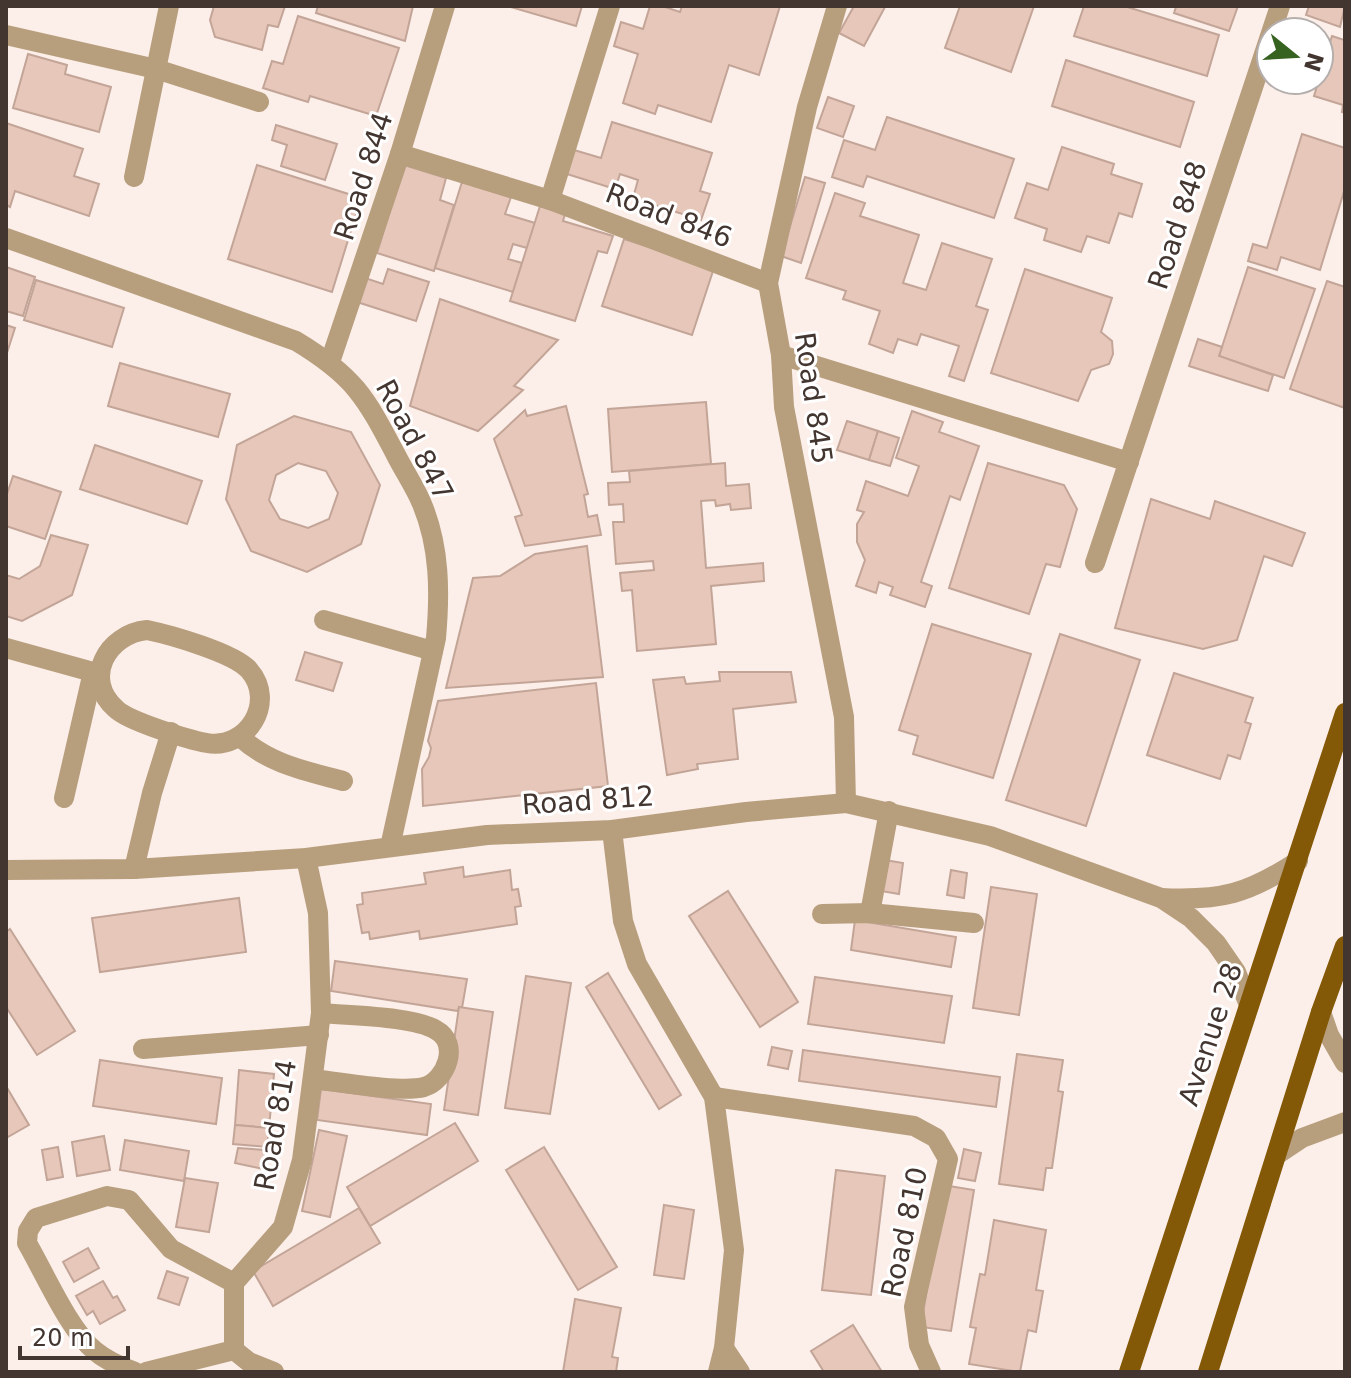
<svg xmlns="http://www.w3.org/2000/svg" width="1351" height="1378" font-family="'DejaVu Sans',sans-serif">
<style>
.building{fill:#e7c7ba;stroke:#c3a598;stroke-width:2;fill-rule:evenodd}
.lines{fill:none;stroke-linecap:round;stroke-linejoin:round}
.minor{stroke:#b79e7d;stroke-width:20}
.major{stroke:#835806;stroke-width:20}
.labels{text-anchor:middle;stroke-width:6;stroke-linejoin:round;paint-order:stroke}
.street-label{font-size:28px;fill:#433631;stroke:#fff}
</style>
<rect width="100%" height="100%" fill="#fceee9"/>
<g class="building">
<path d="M214,6H285L278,27L268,25L262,50L215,37L210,20Z"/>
<path d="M318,6H413L405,41L316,13Z"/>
<path d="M507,6H582L576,26Z"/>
<path d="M650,6H662L680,12L682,6H780L759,75L729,65L711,122L658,105L655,114L623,103L638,54L614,46L621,22L643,29Z"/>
<path d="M854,6L885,7L864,46L839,33Z"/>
<path d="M960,6H1034L1011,72L945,48Z"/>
<path d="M1084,6H1124L1219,35L1207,76L1074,36Z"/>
<path d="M1173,6H1238L1229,31L1174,13L1176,7Z"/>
<path d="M1309,6H1345L1340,27L1306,15Z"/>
<path d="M298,16L399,48L376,116L310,96L308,102L263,88L272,61L283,64Z"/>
<path d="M1332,36L1344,40L1345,36V113L1342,112L1343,105L1314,96Z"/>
<path d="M28,54L67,65L65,74L111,87L99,132L13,108Z"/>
<path d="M1066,60L1194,102L1180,147L1052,106Z"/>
<path d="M828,97L854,106L843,137L817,128Z"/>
<path d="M887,117L1014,159L994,218L867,176L863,187L832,177L844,140L875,150Z"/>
<path d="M612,122L712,153L700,191L710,194L701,220L633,198L638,180L620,174L615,189L567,174L574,150L601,158Z"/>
<path d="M6,123L83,149L74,176L99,184L89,216L15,191L10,207L6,205Z"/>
<path d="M276,125L337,144L325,180L281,166L287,145L272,140Z"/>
<path d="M1302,134L1345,148V188L1320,270L1281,257L1277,270L1248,261L1253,244L1267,248Z"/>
<path d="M1062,147L1114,164L1111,174L1142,184L1132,217L1119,213L1109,243L1087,236L1081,252L1044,240L1047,229L1015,218L1027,183L1048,190Z"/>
<path d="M257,165L361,198L332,292L228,259Z"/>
<path d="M404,165L446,178L440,200L454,205L434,271L377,253Z"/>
<path d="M805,177L825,183L801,263L781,256Z"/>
<path d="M462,182L511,197L505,214L535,223L527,248L513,244L508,259L522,263L513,292L435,268Z"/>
<path d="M835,193L865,203L860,216L919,235L903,283L926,290L942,243L992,259L976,306L988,310L964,381L949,376L959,346L921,334L917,345L898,339L893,353L869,344L880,311L843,299L846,291L806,278Z"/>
<path d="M540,206L565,214L563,221L613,236L607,253L598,251L575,321L510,301Z"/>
<path d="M624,239L714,268L692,335L602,306Z"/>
<path d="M6,267L35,277L23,316L6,311Z"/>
<path d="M1248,267L1315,289L1284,378L1219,356Z"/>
<path d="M388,269L429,282L416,321L354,301L362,277L383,284Z"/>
<path d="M1025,269L1112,298L1101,332L1112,341L1113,354L1109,364L1091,370L1078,401L991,373Z"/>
<path d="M36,280L124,308L112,347L24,320Z"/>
<path d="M1327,281L1345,287V408L1290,389Z"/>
<path d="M440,299L558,340L514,386L523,390L478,431L410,406Z"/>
<path d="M6,325L15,328L6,356Z"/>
<path d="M1198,339L1222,347L1219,356L1273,375L1268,391L1189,366Z"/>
<path d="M120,363L230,394L218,437L108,406Z"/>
<path d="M706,402L711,464L612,472L608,409Z"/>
<path d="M566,406L588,494L584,495L588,517L597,515L601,535L525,546L515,517L522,515L494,439L525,410L527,416Z"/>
<path d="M912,411L943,422L939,432L979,446L960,500L950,496L921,582L932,586L925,607L890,595L893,587L879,582L876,593L856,586L865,560L857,542V524L864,512L857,510L866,481L908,496L919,466L896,458Z"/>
<path d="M294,416L351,432L380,485L361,544L307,572L251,551L226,499L237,445ZM298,463L326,471L338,493L329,519L308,528L280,519L269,500L276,475Z"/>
<path d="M847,421L878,431L869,460L837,450Z"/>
<path d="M878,431L899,438L890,466L869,460Z"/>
<path d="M95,445L202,481L187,524L80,489Z"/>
<path d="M725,463L726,486L749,484L751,508L731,510L730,504L716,506L715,500L701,501L706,568L763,563L764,581L711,586L716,644L637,651L632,590L622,591L620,573L654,570L653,561L616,564L613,522H624L623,504L609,505L608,483L630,482L629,471Z"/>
<path d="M988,463L1064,485L1077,509L1060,567L1046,564L1029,614L949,588Z"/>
<path d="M13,476L61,492L45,539L6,526V497Z"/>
<path d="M1151,499L1210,519L1215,501L1305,533L1292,566L1264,556L1237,640L1203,649L1115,628Z"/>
<path d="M51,535L88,545L72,595L22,621L6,616V575L19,579L40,566Z"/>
<path d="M587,546L603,677L446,688L473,578L500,576L535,554Z"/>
<path d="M932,624L1031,654L993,778L913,754L918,736L899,730Z"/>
<path d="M1060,634L1140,660L1086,826L1006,800Z"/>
<path d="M305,652L342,663L333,691L296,680Z"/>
<path d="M719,672H791L796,702L733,709L738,759L697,764L698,769L667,775L653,680L684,677L686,684L720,681Z"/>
<path d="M1174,673L1253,698L1245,722L1251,724L1240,759L1228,755L1220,779L1147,755Z"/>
<path d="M596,683L608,786L423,806L422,769L429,757L431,748L428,741L438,701Z"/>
<path d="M885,860L903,863L899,894L881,891Z"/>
<path d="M463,867L464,877L510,870L512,890L518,889L521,906L515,907L517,924L420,939L419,931L370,939L369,932L362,933L357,905L363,904L362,893L426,884L424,873Z"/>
<path d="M951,870L967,873L964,898L947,895Z"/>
<path d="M991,887L1037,894L1019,1015L973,1008Z"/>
<path d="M728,891L798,1002L760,1027L689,916Z"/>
<path d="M239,898L246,952L100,972L92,918Z"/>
<path d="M855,920L956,937L951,967L851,950Z"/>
<path d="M10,929L75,1031L37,1055L6,1007V932Z"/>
<path d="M335,961L467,979L462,1008L459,1007L458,1011L331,991Z"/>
<path d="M608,973L681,1095L659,1109L586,987Z"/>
<path d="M526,976L571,983L550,1114L505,1108Z"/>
<path d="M815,977L952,996L944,1043L808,1024Z"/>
<path d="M459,1007L493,1012L478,1115L444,1110Z"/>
<path d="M772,1047L792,1051L788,1069L768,1065Z"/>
<path d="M803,1050L1000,1077L996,1107L799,1081Z"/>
<path d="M1017,1054L1063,1060L1058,1091L1063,1092L1052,1168H1046L1043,1190L999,1184Z"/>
<path d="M100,1060L222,1078L216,1124L93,1106Z"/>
<path d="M239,1070L274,1074L269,1128L235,1125Z"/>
<path d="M6,1086L29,1125L6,1138Z"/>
<path d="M321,1089L431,1104L427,1135L317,1120Z"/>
<path d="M455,1123L478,1161L370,1226L347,1187Z"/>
<path d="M235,1125L269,1128L267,1147L233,1144Z"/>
<path d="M319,1130L347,1136L330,1217L302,1211Z"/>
<path d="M104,1136L110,1170L77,1176L72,1142Z"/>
<path d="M125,1140L189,1151L184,1181L120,1170Z"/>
<path d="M58,1147L63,1177L47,1180L42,1150Z"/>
<path d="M544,1147L617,1267L578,1290L506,1170Z"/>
<path d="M238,1148L266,1150L263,1169L235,1163Z"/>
<path d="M964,1149L981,1153L975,1181L958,1178Z"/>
<path d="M836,1170L885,1176L871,1295L822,1290Z"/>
<path d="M185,1178L218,1183L209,1232L176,1227Z"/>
<path d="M943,1185L974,1190L951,1331L921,1327Z"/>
<path d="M664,1205L694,1210L684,1279L654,1275Z"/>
<path d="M359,1208L380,1243L273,1306L253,1271Z"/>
<path d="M994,1220L1046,1230L1036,1290L1043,1291L1036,1332L1028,1330L1020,1372L969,1364L976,1328L970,1327L980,1274L985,1275Z"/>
<path d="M88,1248L99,1268L74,1282L63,1262Z"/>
<path d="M167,1271L188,1278L179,1305L158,1298Z"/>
<path d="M103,1281L113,1298L117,1296L125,1310L100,1324L93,1311L87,1315L76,1296Z"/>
<path d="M575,1299L621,1308L612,1357L618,1358L616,1372H563Z"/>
<path d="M853,1325L882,1372H824L811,1351Z"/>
</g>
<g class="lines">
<g class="minor">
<path d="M837,6L807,107L768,283L781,355L784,407L844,717L846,803"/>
<path d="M6,35L156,69L259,102"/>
<path d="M400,154L550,200L768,283"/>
<path d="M134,177L169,6"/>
<path d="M550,200L610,6"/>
<path d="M6,238L296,341C354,376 365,396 396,455C404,471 415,487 422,504C440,547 440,593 436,638L390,847"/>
<path d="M781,355L1129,462"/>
<path d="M330,362L400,154L445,6"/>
<path d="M1095,563L1280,6"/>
<path d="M324,620L433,651"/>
<path d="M147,630C171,635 234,653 249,670C277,702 247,750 207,743C189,740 128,721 116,709C82,679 107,634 147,630Z"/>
<path d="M6,648L100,674"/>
<path d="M240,737C269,764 306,771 343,781"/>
<path d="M64,798L93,672"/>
<path d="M612,830L623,921L637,964L714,1097L734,1250L724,1348L718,1372"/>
<path d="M134,869L152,793L171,732"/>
<path d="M6,870L134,869L306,858L487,835L612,830L746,812L846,803L990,836L1161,898L1191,918L1216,943L1236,972L1249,1005"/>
<path d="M1161,898C1221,901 1248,894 1298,861"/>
<path d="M870,913L889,811"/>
<path d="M822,914L870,913L974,923"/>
<path d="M1321,1012L1329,1035L1345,1063"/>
<path d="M143,1049L319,1035"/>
<path d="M313,1079C339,1082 401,1093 424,1087C447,1080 460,1043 436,1030C413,1016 350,1016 321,1013"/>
<path d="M714,1097L914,1126L936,1138L948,1159L914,1307L919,1345L931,1372"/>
<path d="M1278,1154L1302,1138L1345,1122"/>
<path d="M724,1348L740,1372"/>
<path d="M234,1350V1283L283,1227L302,1160L321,1013L318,913L306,858"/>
<path d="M234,1350L249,1362L274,1372"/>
<path d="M135,1372C121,1367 107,1361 95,1351C69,1330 45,1274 27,1243L28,1231L36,1218L107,1196L129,1200L171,1249L234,1283"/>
<path d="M146,1372L234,1350"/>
</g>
<g class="major">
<path d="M1129,1372L1345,713"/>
<path d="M1208,1372L1321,1012L1345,946"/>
</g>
</g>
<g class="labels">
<g class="street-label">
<text transform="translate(363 176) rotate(-72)" y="10">Road 844</text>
<text transform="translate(669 215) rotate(21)" y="10">Road 846</text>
<text transform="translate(1177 225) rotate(-72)" y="10">Road 848</text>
<text transform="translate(814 398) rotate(82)" y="10">Road 845</text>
<text transform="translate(415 440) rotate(62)" y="10">Road 847</text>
<text transform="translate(588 800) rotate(-4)" y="10">Road 812</text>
<text transform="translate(1210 1034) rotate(-72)" y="10">Avenue 28</text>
<text transform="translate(275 1125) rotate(-80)" y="10">Road 814</text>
<text transform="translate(904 1232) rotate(-78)" y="10">Road 810</text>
</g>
</g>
<rect width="1351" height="1378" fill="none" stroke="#433631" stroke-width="16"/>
<g transform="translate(1295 56) rotate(108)"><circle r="38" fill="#ffffff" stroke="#b4afad" stroke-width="2"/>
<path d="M0-6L14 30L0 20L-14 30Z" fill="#376320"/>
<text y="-12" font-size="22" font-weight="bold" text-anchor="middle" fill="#433631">N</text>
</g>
<path d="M20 1346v12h108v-12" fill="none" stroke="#433631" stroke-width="4"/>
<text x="32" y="1346" font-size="24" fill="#433631" stroke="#ffffff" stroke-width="6" paint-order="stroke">20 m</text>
</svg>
